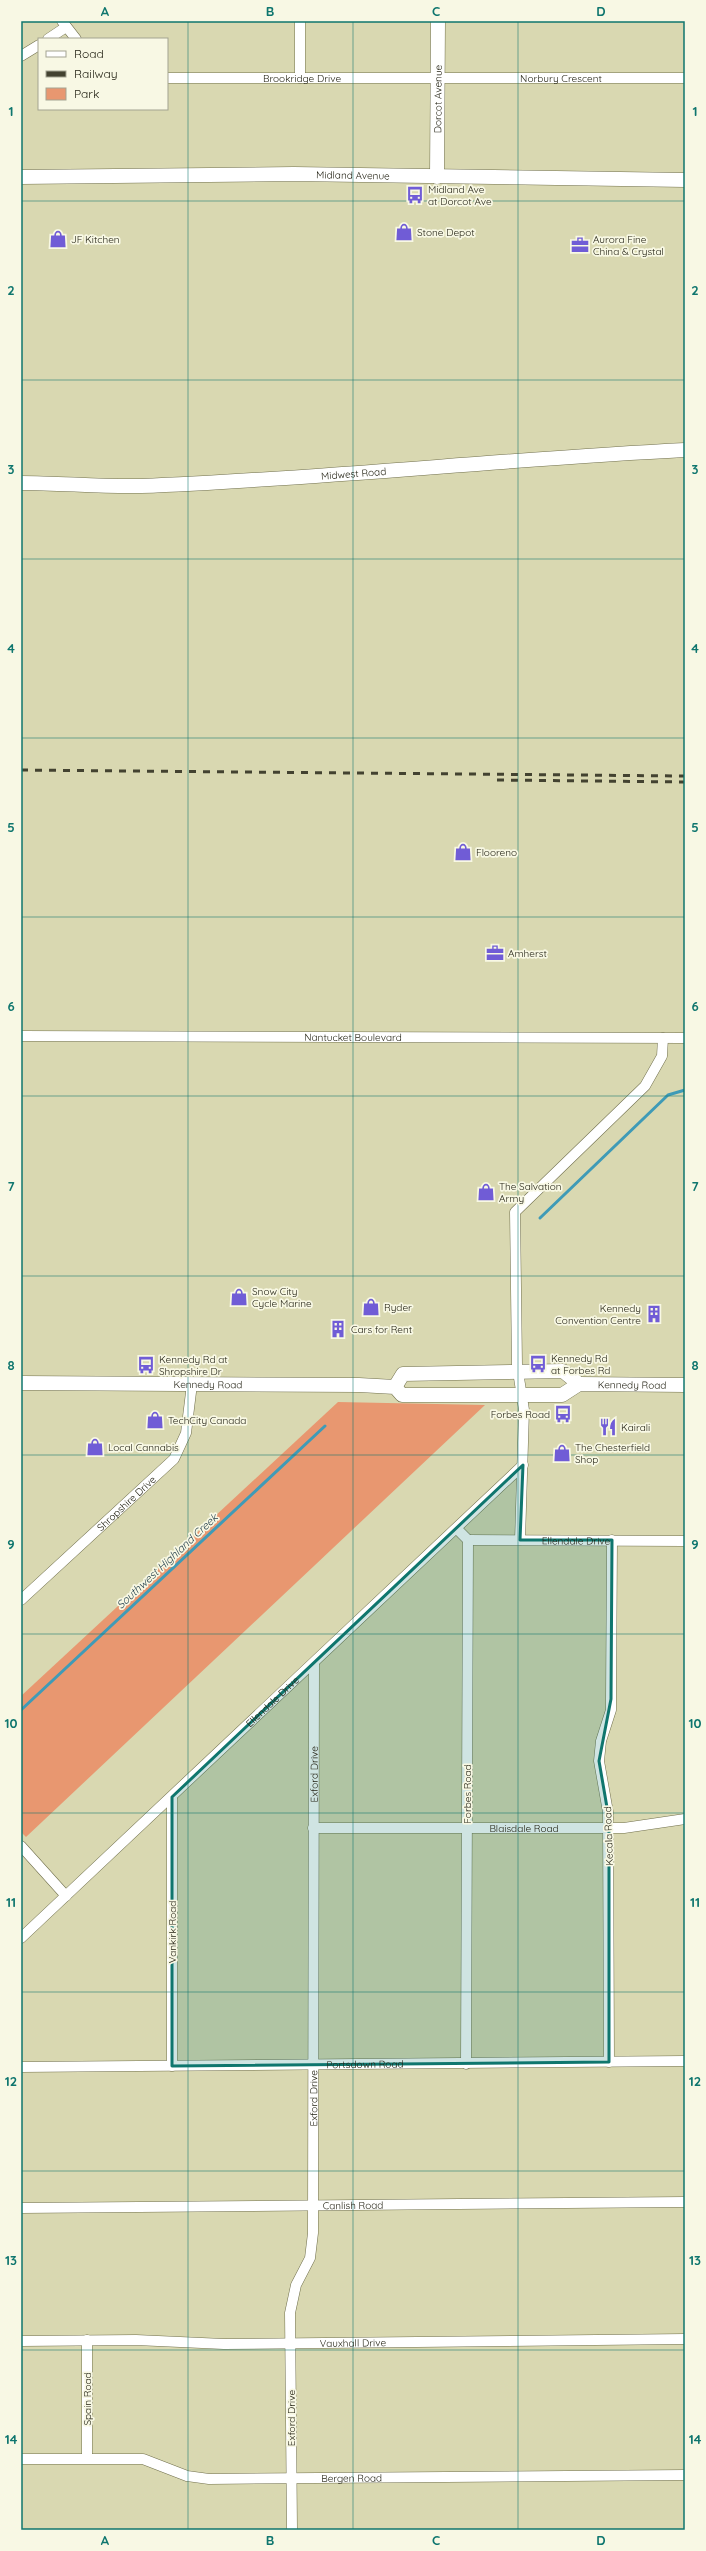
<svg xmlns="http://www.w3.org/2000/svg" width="706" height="2551" font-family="Quicksand,sans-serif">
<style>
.green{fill:#e89770}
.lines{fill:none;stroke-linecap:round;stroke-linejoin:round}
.stream{stroke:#3f9bb7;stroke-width:3}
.street-casing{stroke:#71704d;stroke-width:11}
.secondary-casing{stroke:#71704d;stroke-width:15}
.street{stroke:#fff;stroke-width:10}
.secondary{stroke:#fff;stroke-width:14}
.rail{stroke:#434230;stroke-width:3;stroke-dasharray:7 7;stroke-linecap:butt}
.marked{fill:#0f766e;fill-opacity:0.2;stroke:#0f766e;stroke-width:3;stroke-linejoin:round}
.grid{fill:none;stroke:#0f766e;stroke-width:1;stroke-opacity:0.55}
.labels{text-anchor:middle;stroke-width:3.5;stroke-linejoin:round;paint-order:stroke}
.street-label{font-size:10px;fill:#242315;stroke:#f8f8e4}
.poi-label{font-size:10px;fill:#242315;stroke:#f8f8e4;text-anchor:start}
.water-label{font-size:11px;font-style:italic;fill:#27424e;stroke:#f8f8e4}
.neatline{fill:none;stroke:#0f766e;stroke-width:1.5}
.grid-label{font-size:13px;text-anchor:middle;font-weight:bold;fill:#0f766e}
</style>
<rect width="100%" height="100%" fill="#d9d8b1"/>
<path class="green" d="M338,1402L485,1405L26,1837L21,1832V1696Z"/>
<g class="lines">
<g class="stream">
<path d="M540,1218L668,1095L685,1090"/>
<path d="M21,1710L325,1426"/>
</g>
<g class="street-casing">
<g id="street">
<path d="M62,21L76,39"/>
<path d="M48,39L66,27"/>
<path d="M21,56L39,45"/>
<path id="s1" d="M167,78H685"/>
<path d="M300,78V21"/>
<path id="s2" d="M21,1036L685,1038"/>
<path d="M457,1529L468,1540L466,2064"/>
<path id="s3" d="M468,1540L685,1541"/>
<path d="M520,1540L524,1410L517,1365L515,1212L645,1086L662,1056L663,1038"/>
<path id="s4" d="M21,1600L174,1459L186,1433L192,1384"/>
<path id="s5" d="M313,1828H624L685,1819"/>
<path d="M21,1846L66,1896"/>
<path id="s6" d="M21,1938L523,1465"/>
<path d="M609,2062L608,1812L599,1761L601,1741L611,1710V1699L612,1540"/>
<path d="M172,2066V1797"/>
<path id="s7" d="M21,2067L685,2061"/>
<path id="s8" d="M21,2208L685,2202"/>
<path id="s9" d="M21,2341L136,2340L224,2344L685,2339"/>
<path d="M87,2458V2340"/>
<path id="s10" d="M21,2459H143L187,2476L209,2479L685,2475"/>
<path id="s11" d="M292,2530L290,2313L296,2285L310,2258L313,2233L314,1663"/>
</g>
</g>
<g class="secondary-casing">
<g id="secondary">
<path id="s12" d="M21,177L294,174L685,180"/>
<path id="s13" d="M437,177L438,21"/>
<path id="s14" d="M21,483C61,483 101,487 141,486C323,479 504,459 685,450"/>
<path id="s15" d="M21,1383L359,1385L395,1387L402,1395H562L579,1384L685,1385"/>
<path d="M395,1387L403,1374L563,1371L579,1384"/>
</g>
</g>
<use href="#street" class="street"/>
<use href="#secondary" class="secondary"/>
<g class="rail">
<path d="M21,770L685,776"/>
<path d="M497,780L685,782"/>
</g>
</g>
<path class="marked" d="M523,1465L520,1540H612L611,1699L599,1761L609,1819V2062L172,2066V1797Z"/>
<path class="grid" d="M188,21V2530M353,21V2530M518,21V2530M21,201H685M21,380H685M21,559H685M21,738H685M21,917H685M21,1096H685M21,1276H685M21,1455H685M21,1634H685M21,1813H685M21,1992H685M21,2171H685M21,2350H685"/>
<defs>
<g id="bus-bare" transform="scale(1.38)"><path d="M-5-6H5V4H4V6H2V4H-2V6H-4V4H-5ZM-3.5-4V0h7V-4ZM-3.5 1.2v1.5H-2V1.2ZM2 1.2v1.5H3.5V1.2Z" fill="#705cd6" stroke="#f8f8e4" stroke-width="2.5" paint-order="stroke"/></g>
<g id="shop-bare" transform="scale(1.38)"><path d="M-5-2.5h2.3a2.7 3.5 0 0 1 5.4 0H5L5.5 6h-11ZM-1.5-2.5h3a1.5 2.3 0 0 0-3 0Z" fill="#705cd6" stroke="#f8f8e4" stroke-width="2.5" paint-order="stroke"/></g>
<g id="office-bare" transform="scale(1.38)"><path d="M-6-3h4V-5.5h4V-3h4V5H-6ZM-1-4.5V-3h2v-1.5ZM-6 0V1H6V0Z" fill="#705cd6" stroke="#f8f8e4" stroke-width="2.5" paint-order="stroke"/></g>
<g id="building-bare" transform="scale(1.38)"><path d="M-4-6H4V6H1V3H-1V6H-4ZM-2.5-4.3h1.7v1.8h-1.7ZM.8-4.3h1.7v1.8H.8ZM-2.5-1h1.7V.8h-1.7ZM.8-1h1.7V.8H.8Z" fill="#705cd6" stroke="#f8f8e4" stroke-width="2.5" paint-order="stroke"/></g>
<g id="restaurant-bare" transform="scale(1.38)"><path d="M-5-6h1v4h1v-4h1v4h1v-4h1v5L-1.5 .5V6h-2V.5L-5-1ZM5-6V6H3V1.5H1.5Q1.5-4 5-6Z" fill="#705cd6" stroke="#f8f8e4" stroke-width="2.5" paint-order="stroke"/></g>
</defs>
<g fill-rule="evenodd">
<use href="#bus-bare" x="415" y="195"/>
<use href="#shop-bare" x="404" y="232"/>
<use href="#shop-bare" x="58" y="239"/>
<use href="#office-bare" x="580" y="245"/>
<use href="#shop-bare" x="463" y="852"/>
<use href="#office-bare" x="495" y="953"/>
<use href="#shop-bare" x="486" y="1192"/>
<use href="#shop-bare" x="239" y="1297"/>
<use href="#shop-bare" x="371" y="1307"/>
<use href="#building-bare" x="654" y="1314"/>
<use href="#building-bare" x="338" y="1329"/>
<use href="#bus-bare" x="538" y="1364"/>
<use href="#bus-bare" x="146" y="1365"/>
<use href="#bus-bare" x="563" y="1414"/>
<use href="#shop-bare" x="155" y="1420"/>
<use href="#restaurant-bare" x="608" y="1427"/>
<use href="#shop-bare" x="95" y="1447"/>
<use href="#shop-bare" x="562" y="1453"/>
</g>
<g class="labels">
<g class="street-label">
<text dy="4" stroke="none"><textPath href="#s1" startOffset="135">Brookridge Drive</textPath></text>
<text dy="4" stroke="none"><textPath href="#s1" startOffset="394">Norbury Crescent</textPath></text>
<text dy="4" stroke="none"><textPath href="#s13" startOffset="78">Dorcot Avenue</textPath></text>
<text dy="4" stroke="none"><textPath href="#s12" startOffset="332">Midland Avenue</textPath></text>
<text dy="4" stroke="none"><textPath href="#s14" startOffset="333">Midwest Road</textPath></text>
<text dy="4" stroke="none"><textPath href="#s2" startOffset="332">Nantucket Boulevard</textPath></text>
<text dy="4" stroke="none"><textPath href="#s15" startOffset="187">Kennedy Road</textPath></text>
<text dy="4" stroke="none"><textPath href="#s15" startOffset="618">Kennedy Road</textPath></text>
<text dy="4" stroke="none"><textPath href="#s4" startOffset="143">Shropshire Drive</textPath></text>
<text dy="4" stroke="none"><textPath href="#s3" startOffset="108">Ellendale Drive</textPath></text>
<text dy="4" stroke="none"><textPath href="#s6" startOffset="345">Ellendale Drive</textPath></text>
<text dy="4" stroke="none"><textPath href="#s11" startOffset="760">Exford Drive</textPath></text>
<text transform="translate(467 1794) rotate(-90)" y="4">Forbes Road</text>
<text dy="4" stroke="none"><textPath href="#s5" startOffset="211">Blaisdale Road</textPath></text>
<text transform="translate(608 1836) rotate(-92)" y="4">Kecala Road</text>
<text transform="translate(172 1932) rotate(-90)" y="4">Vankirk Road</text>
<text dy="4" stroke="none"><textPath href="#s7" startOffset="344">Portsdown Road</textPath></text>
<text dy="4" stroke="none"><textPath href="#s11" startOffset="436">Exford Drive</textPath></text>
<text dy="4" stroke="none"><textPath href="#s8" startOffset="332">Canlish Road</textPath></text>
<text dy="4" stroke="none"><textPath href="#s9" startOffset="332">Vauxhall Drive</textPath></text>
<text transform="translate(87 2399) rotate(-90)" y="4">Spain Road</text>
<text transform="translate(291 2418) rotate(-90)" y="4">Exford Drive</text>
<text dy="4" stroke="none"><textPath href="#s10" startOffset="334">Bergen Road</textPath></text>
</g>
<g class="poi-label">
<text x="428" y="193">Midland Ave<tspan x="428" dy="12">at Dorcot Ave</tspan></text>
<text x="417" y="236">Stone Depot</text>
<text x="71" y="243">JF Kitchen</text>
<text x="593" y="243">Aurora Fine<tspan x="593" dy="12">China &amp; Crystal</tspan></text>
<text x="476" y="856">Flooreno</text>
<text x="508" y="957">Amherst</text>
<text x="499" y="1190">The Salvation<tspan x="499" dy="12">Army</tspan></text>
<text x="252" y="1295">Snow City<tspan x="252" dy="12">Cycle Marine</tspan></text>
<text x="384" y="1311">Ryder</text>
<text x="641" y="1312" text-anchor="end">Kennedy<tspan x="641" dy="12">Convention Centre</tspan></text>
<text x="351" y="1333">Cars for Rent</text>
<text x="551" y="1362">Kennedy Rd<tspan x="551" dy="12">at Forbes Rd</tspan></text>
<text x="159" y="1363">Kennedy Rd at<tspan x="159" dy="12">Shropshire Dr</tspan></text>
<text x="550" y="1418" text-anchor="end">Forbes Road</text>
<text x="168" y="1424">TechCity Canada</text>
<text x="621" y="1431">Kairali</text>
<text x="108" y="1451">Local Cannabis</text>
<text x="575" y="1451">The Chesterfield<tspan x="575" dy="12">Shop</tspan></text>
</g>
<g class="water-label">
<text transform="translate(167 1561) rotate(-43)" y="4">Southwest Highland Creek</text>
</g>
</g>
<rect width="706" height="2551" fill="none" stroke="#f8f8e4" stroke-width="44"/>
<rect x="38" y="38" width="130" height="72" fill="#f8f8e4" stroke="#a3a391"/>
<rect x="46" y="51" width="20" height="6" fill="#ffffff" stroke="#a3a391"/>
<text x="74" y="58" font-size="12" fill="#242315">Road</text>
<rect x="46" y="71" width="20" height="6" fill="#434230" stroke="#a3a391"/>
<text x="74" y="78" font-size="12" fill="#242315">Railway</text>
<rect x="46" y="88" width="20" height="12" fill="#e89770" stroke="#a3a391"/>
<text x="74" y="98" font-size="12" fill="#242315">Park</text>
<rect x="22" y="22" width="662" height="2507" class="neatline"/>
<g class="grid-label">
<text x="105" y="16">A</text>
<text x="270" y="16">B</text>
<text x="436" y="16">C</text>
<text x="601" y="16">D</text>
<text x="11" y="116">1</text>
<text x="695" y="116">1</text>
<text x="11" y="295">2</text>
<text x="695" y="295">2</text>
<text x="11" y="474">3</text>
<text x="695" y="474">3</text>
<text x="11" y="653">4</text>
<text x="695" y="653">4</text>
<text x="11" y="832">5</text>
<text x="695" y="832">5</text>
<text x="11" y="1011">6</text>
<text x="695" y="1011">6</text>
<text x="11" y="1191">7</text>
<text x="695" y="1191">7</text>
<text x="11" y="1370">8</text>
<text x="695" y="1370">8</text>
<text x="11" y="1549">9</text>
<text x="695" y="1549">9</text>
<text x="11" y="1728">10</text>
<text x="695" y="1728">10</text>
<text x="11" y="1907">11</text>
<text x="695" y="1907">11</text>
<text x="11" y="2086">12</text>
<text x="695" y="2086">12</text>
<text x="11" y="2265">13</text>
<text x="695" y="2265">13</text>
<text x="11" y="2444">14</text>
<text x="695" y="2444">14</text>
<text x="105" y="2545">A</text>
<text x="270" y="2545">B</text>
<text x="436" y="2545">C</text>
<text x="601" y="2545">D</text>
</g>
</svg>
